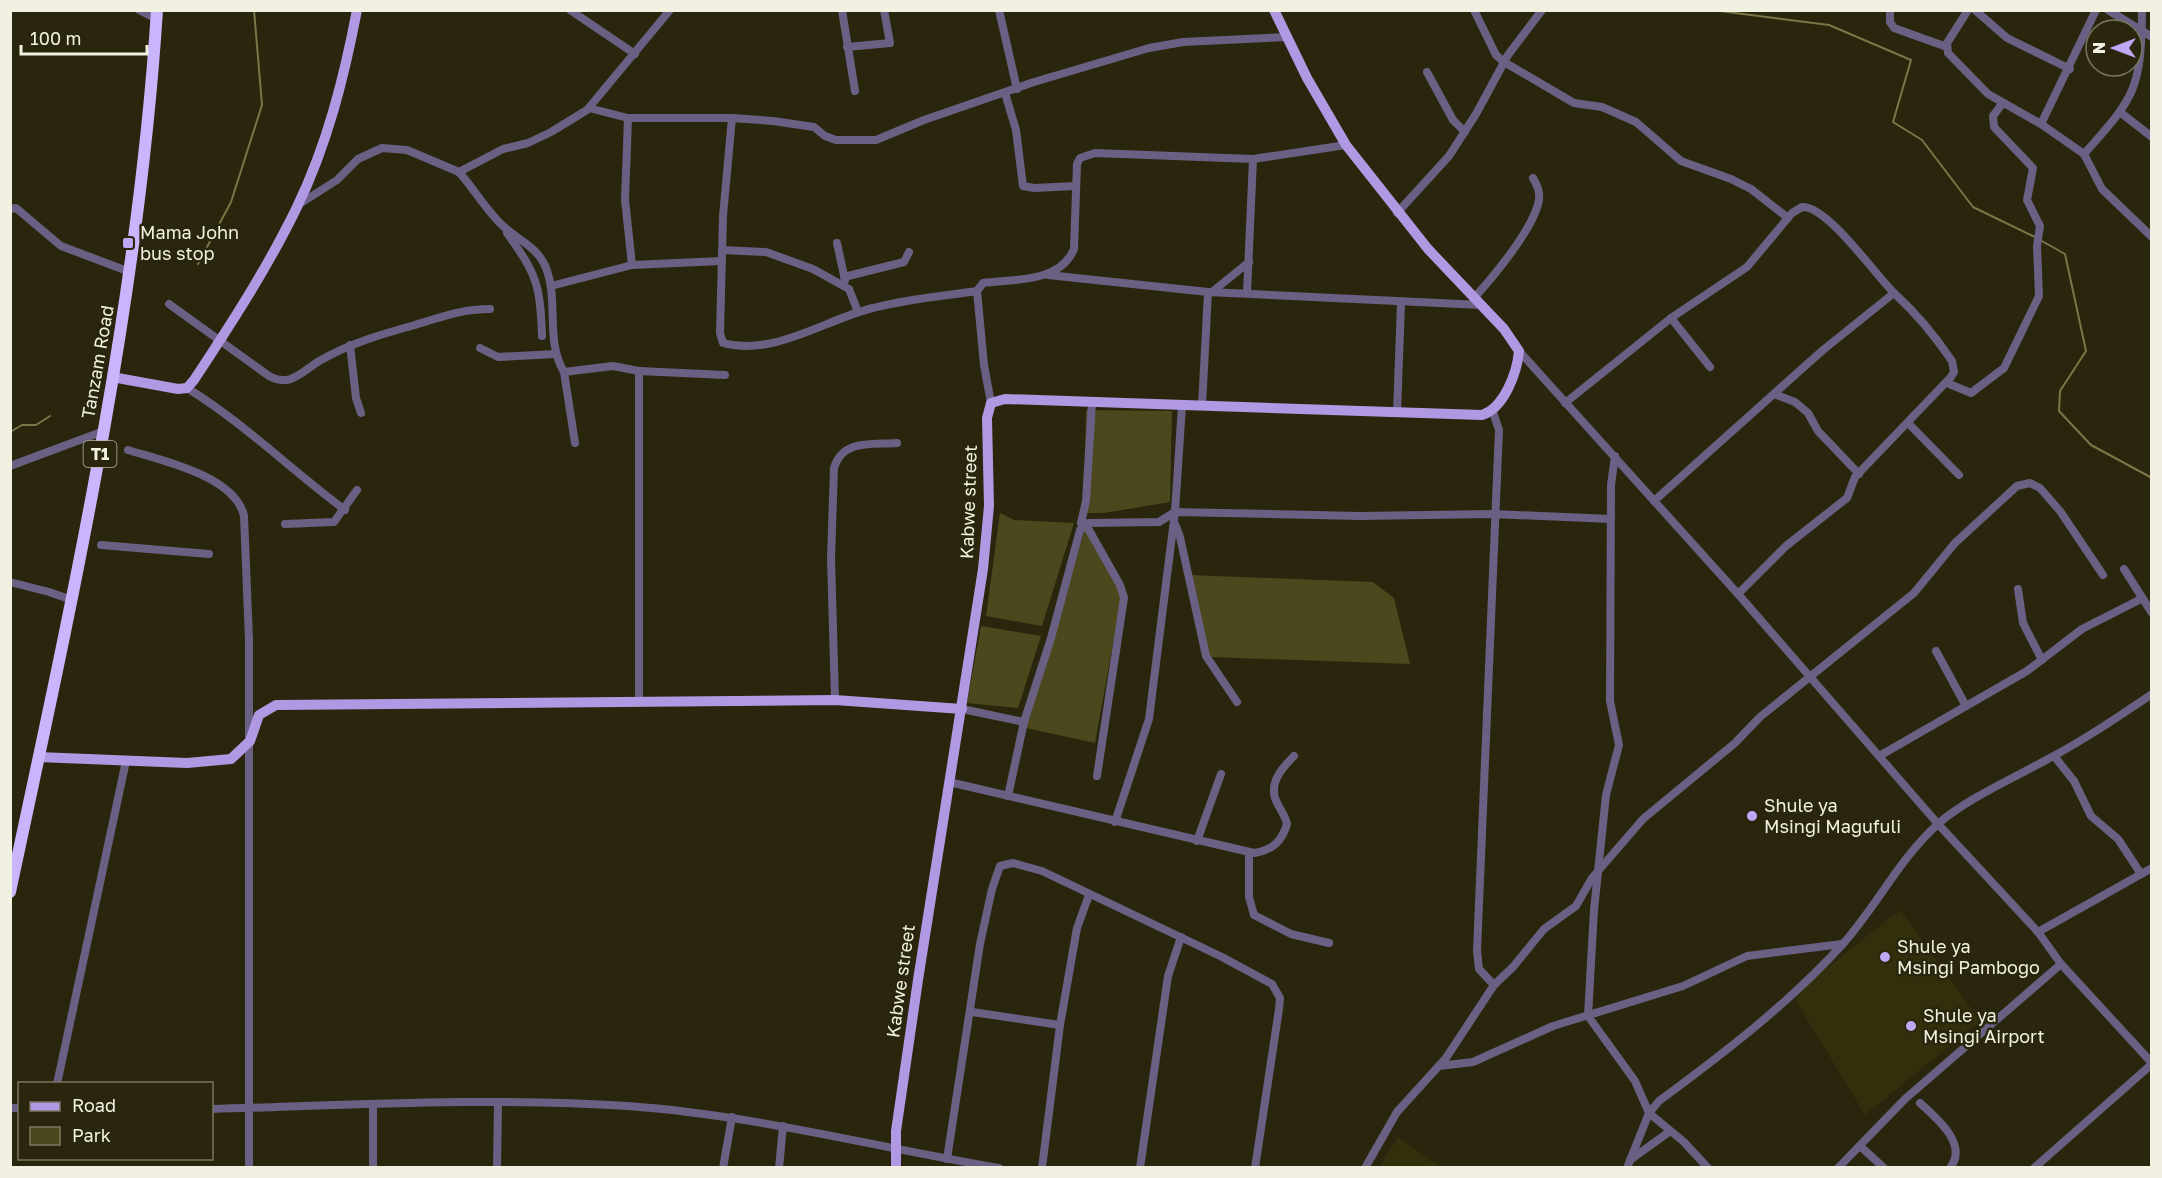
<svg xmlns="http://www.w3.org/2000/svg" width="2162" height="1178" font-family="'Golos Text',sans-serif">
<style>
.built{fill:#322f0d}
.green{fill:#4c481d}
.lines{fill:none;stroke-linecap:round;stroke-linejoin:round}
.stream{stroke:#7a7648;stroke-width:2}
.minor{stroke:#6a6083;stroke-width:8}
.major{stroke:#b099e2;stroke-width:10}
.highway{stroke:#cab4fb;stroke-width:12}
.poi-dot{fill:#c0a8f4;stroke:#29260d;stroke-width:2}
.labels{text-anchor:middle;stroke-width:5;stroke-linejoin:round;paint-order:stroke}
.shield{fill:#29260d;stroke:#b6b4a1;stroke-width:1.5}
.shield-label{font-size:16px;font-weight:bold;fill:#f2f1e1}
.poi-label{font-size:18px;fill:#f2f1e1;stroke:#29260d;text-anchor:start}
.street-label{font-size:18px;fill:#f2f1e1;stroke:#29260d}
</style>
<rect width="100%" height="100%" fill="#29260d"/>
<g class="built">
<path d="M1900,910L1980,1021L1865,1115L1795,999L1816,976Z"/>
<path d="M1398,1137L1441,1167H1379Z"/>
</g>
<g class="green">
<path d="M1086,410L1172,411L1170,502L1104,513H1084Z"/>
<path d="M1000,513L1014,520L1074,523L1042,626L986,616Z"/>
<path d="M1085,529L1123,588L1095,743L1026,728Z"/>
<path d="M1188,575L1373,582L1394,598L1410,664L1209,657Z"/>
<path d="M981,626L1041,636L1018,708L967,703Z"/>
</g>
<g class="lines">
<g class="stream">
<path d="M1712,10L1829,25L1911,60L1893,122L1922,140L1973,207L2035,237"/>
<path d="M2040,240L2065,254L2086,351L2060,391L2059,411L2091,445L2152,478"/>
<path d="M198,264L231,202L262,105L254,10"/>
<path d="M10,432L22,425H36L50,416"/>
</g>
<g class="minor">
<path d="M139,10L157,19"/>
<path d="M570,10L635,54"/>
<path d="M842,10L855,91"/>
<path d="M999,10L1017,89"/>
<path d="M1474,10L1496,55L1504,62L1574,103L1602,107L1636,122L1681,161L1731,179L1751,189L1788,218"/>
<path d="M1890,10V22L1894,28L1947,47"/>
<path d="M1968,10L1947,43L1948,53L1988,94L2041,124L2084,154L2102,189L2152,237"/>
<path d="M1975,10L2007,38L2070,69"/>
<path d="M2108,10L2152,37"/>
<path d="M847,47L890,43L884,10"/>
<path d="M1427,72L1453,120L1465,132"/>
<path d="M1005,93L1016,130L1023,186L1034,188L1076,186"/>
<path d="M589,108L628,118H732L773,121L814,127L825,136L836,140H876L924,120L1034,82L1149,48L1183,42L1288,37"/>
<path d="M2121,113L2152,137"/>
<path d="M628,118L625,200L632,265"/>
<path d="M732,118L723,216L720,333L723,343C774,357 826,319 873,308C907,299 942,296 977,291"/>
<path d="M2041,124L2096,10"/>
<path d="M2084,154C2136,96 2141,89 2142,10"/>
<path d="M459,172C474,189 486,210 503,226C518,240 538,247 546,268C559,301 545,340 564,372L613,366L639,371V702"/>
<path d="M298,205L337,180L358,159L382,148L407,150L459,172L503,149L528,143L551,132L587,110L670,10"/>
<path d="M10,209L16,208L61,246L130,272"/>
<path d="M1397,213L1449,156L1476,114L1508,55L1542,10"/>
<path d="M507,233C537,275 540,284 542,336"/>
<path d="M837,243L845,280"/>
<path d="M722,250L766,252L813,269L849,289L858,312"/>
<path d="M1048,275L1208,292L1481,305"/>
<path d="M844,277L904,262L909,252"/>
<path d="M551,286L632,265L721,261"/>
<path d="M1212,292L1249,262"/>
<path d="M1247,293L1253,159"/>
<path d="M1474,298C1494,276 1534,228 1539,200C1540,191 1537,185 1533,178"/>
<path d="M169,304L269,376C291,388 302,371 321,360C351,343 382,334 415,325C441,317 462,309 490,309"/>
<path d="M1671,318L1710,367"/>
<path d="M350,345L356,398L361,413"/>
<path d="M480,348L498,357L556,354"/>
<path d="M1519,351L1738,594L1938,824L2038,932L2061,964L2152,1063"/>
<path d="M639,371L725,375"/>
<path d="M564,372L575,443"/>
<path d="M1947,383L1971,393L2004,368L2039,296L2037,246L2040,226L2027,200L2033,168L1994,127L1993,116L2002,104"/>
<path d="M187,388C244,423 291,470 345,510"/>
<path d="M1774,394L1795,402L1808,413L1818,431L1859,474"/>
<path d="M991,403L984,365L977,291L983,283C1014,279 1060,283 1074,249L1077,164L1080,158L1095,153L1253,159L1346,145"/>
<path d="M1565,403L1671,318L1747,267L1792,213L1802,207C1827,205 1877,277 1895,294C1917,314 1935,336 1952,361L1954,372L1951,377L1855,477L1847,498L1786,546L1738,594"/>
<path d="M1202,406L1208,292"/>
<path d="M1493,412L1499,430L1477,951L1479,969L1494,985"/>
<path d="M1397,413L1401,303"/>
<path d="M1908,423L1959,475"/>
<path d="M128,450C163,461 235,476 244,516L249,640V1168"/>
<path d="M1615,456L1611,485L1610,701L1619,745L1606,795L1594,910L1588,1016L1635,1081L1649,1113L1684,1142L1708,1168"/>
<path d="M10,466L104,431"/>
<path d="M1654,501L1823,350L1894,293"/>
<path d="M1081,523L1086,501L1092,402"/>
<path d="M1085,523L1120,585L1124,598L1097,776"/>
<path d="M285,524L334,522L357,490"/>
<path d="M1175,524L1180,537L1206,656L1237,702"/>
<path d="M101,545L209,554"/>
<path d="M2124,569L2152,613"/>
<path d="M10,582L49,592L72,600"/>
<path d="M2018,589L2023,623L2042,660"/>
<path d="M1936,651L1966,706"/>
<path d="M835,700L831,558L834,468C843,439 871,445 897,443"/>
<path d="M962,709L1024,722"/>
<path d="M1881,755L2027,671L2082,629L2141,599"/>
<path d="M2054,756L2074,781L2091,816L2118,839L2141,874"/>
<path d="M949,782L1254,853C1273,850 1282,841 1287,824C1285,814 1278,807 1275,798C1270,781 1283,767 1294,756"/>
<path d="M1008,796L1024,722L1051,638L1080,530L1089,523L1159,522L1175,512L1182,406"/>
<path d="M1115,822L1149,719L1175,512L1360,516L1493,514L1611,519"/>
<path d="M1197,841L1221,774"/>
<path d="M1249,853V897L1254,915L1291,934L1329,943"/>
<path d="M2038,932L2152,868"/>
<path d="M972,1012L1060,1025"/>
<path d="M1439,1066L1473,1062L1553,1026L1683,986L1747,956L1842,944"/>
<path d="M57,1084L126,761"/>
<path d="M1920,1103C1936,1118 1969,1144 1950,1168"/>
<path d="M373,1104V1168"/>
<path d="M10,1108H20"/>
<path d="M212,1109C350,1105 490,1097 628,1106C754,1115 875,1147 999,1168"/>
<path d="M1860,1146L1884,1168"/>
<path d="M947,1159L980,944L992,889L1000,866L1013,863L1042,871L1220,956L1272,984L1280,998L1279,1009L1255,1168"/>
<path d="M1630,1160L1669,1132"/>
<path d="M497,1168L498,1102"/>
<path d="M723,1168L732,1117"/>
<path d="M779,1168L783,1126"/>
<path d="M1042,1168L1060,1025L1077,928L1089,895"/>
<path d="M1140,1168L1168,976L1181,937"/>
<path d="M1365,1168L1397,1112L1446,1058L1494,985L1513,967L1544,929L1576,906L1592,878L1643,819L1735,743L1760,717L1914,593L1955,543L2017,486L2030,483L2040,488L2060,511L2103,575"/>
<path d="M1627,1168L1649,1113L1659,1101C1724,1053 1787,1005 1842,945C1877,906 1899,859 1938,824C1966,799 2014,778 2048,759C2084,740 2118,717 2152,694"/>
<path d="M1838,1168L1905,1099L2061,964"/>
<path d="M2034,1168L2152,1064"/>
</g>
<g class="major">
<path d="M112,377L178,389L187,388L194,380C231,324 268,267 297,207C327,145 344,78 357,10"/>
<path d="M38,757L187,763L231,759L250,741L259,715L276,705L835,700L962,709"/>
<path d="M896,1168V1131L918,980L983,569L989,506L987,418L991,403L1005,399L1482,415C1504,408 1517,373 1519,351L1504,329L1428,249L1346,145L1307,78L1274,10"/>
</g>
<path class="highway" d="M10,892C72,601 138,308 157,10"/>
</g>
<g class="poi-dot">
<rect x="122" y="237" width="12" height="12" rx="3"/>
<circle cx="1752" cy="816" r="6"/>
<circle cx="1885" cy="957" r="6"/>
<circle cx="1911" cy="1026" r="6"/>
</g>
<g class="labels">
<rect class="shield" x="83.5" y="441" width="33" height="26" rx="4.5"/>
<g class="shield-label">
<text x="100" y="460">T1</text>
</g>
<g class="poi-label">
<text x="140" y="239">Mama John<tspan x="140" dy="21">bus stop</tspan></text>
<text x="1764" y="812">Shule ya<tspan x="1764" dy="21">Msingi Magufuli</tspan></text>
<text x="1897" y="953">Shule ya<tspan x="1897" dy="21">Msingi Pambogo</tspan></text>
<text x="1923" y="1022">Shule ya<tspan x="1923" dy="21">Msingi Airport</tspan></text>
</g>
<g class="street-label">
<text transform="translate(98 362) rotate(-80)" y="6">Tanzam Road</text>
<text transform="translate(969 502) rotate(-88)" y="6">Kabwe street</text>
<text transform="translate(901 981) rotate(-82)" y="6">Kabwe street</text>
</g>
</g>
<rect width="2162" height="1178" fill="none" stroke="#f2f1e1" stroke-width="24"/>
<rect x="18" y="1082" width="195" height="78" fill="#29260d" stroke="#797762" stroke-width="1.5"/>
<rect x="30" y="1102" width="30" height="9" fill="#b099e2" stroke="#797762" stroke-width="1.5"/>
<text x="72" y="1112" font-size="18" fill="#f2f1e1">Road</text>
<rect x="30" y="1127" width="30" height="18" fill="#4c481d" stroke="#797762" stroke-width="1.5"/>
<text x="72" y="1142" font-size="18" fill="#f2f1e1">Park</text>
<g transform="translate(2114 48) rotate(270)"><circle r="28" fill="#29260d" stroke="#797762" stroke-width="1.5"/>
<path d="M0-4.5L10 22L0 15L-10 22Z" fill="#c0a8f4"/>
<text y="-9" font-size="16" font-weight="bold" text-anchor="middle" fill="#f2f1e1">N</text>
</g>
<path d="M21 45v9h126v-9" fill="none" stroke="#f2f1e1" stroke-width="3"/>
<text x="30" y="45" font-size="18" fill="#f2f1e1" stroke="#29260d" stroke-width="4.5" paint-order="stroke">100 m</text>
</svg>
